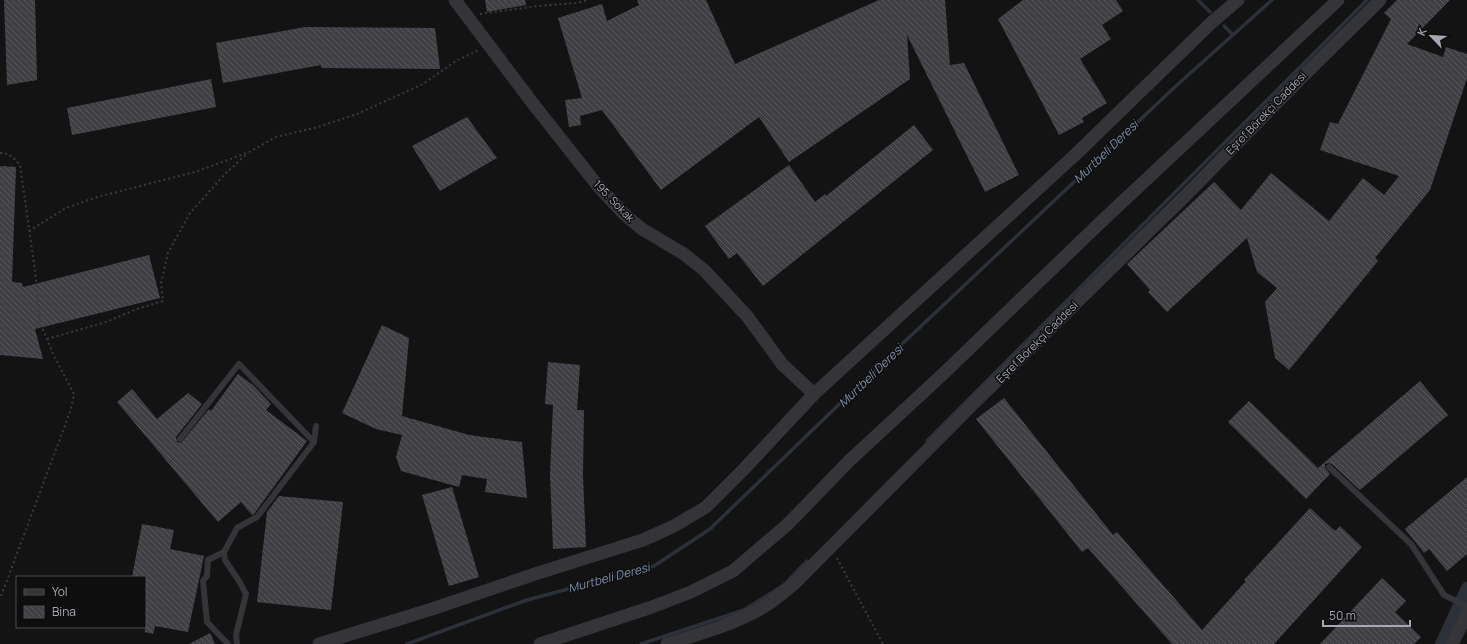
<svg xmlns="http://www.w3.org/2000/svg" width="1467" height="644" font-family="Manrope,sans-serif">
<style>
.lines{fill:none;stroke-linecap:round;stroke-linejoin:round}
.stream{stroke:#2c3139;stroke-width:3.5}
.canal{stroke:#2c3139;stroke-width:12}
.building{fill:url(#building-back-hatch)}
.path{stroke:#3a3b40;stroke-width:2;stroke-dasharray:2 3;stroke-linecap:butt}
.service{stroke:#343439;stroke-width:6}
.minor{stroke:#343439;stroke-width:13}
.labels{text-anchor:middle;stroke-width:3;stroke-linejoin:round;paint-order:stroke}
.street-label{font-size:11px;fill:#a6a8b3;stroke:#0e0e0f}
.water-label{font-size:12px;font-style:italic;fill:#8091ab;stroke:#0e0e0f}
</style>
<defs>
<pattern id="building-back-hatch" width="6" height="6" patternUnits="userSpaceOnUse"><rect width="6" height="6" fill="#404044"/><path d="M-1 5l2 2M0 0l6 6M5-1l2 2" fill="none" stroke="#59595d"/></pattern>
</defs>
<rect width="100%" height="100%" fill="#131314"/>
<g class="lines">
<g class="stream">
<path d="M1198,0L1210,12"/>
<path d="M1224,26L1233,35"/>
<path d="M927,441L1367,0"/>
<path d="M407,644L527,600L654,566L710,529L883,362L1177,85L1272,0"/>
<path d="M641,644L744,610L784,585L807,561"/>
</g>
<path class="canal" d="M1441,644L1467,588"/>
</g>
<g class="building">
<path d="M4,0H35L37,80L7,85Z"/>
<path d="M485,0H525L526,5L487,12Z"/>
<path d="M637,0H706L735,64L879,0H945L950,65L964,63L1019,175L985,192L907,35L910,79L789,162L759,117L661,190L602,110L580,116L581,125L569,127L565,100L582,98L558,18L602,4L607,21L639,5Z"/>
<path d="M1023,0H1116L1123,11L1102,25L1111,39L1080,59L1107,103L1082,118L1084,122L1059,135L998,19Z"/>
<path d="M1397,0H1450L1407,44L1443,57L1446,47L1467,54V78L1430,190L1375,258L1378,261L1289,370L1275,358L1265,302L1277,288L1257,272L1247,238L1167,312L1148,292L1150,290L1127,264L1214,182L1241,210L1271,173L1329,221L1363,178L1384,195L1399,176L1320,150L1330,122L1338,124L1391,19L1384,13Z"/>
<path d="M305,27L435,28L440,69L321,68V65L223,83L216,43Z"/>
<path d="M211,79L216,107L72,135L67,108Z"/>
<path d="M467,117L497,158L440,191L412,146Z"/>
<path d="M914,125L933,150L763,286L737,253L729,259L705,226L789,165L815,202L825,194L826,196Z"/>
<path d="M0,166L16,167L12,282L22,283L23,287L149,255L160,298L35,329L43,359L0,355Z"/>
<path d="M382,325L409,338L402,416L469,435L522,442L527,498L485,492L487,479L462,475L459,487L401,471L396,457L402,435L376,429L342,413Z"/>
<path d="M548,362L580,365L577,410H584L583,475L586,547L553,549L550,474L553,405L545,404Z"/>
<path d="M238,374L253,385L271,404L266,410L307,441L254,514L252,515L241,502L218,522L117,402L132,389L157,419L188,393L202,404L176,437L177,442L181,443L209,409L211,411Z"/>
<path d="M1420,381L1448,415L1360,490L1332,464L1328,463L1325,464V468L1330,474L1306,499L1228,422L1249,401L1318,468Z"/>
<path d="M1004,398L1113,535L1117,532L1202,630L1246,581L1244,580L1310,508L1335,531L1340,526L1362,547L1274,644H1172L1088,548L1082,552L976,419Z"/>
<path d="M1467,477V554L1447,571L1429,549L1424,553L1405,529Z"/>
<path d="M452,487L479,577L449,586L422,495Z"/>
<path d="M279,496L343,502L331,610L257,602L267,512Z"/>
<path d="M142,524L174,530L170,549L204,556L188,632L155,626L153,634L145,632V577H132Z"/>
<path d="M1382,578L1406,601L1395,612L1421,637L1414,644H1320Z"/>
<path d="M210,633L215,644H189Z"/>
</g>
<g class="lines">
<g class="path">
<path d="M480,14L538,6L576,3L589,0"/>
<path d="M0,153C9,153 14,158 20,165L35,270L40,322L54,356L74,394L70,412L0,599"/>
<path d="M29,231L66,208L94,198L198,171L249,152L276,137L318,127L357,114L423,84L456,61L479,50"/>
<path d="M47,339L106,322L137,309L163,301L161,283L168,253L190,213L226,173L248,153"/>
<path d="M837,558L883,644"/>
</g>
<g class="service">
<path d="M180,439L239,364L314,442"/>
<path d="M1329,467L1411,544L1444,595L1467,606"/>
<path d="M224,552L208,560L207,576L203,581L207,622L228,644"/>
<path d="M237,644L236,635L246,594L239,581L225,560L224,552L237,528L257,517L314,442L316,426"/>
</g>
<g class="minor">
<path d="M455,0L534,105L598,186L624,214L642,229L684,254L704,270L747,316L782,364L814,394"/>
<path d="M319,644L432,609L538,573L643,540L674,526L706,507L745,468L814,394L1075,155L1211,23L1238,0"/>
<path d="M540,644L652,607L691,592L733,571L788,524L849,461L943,374L1103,220L1338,0"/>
<path d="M667,644C699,634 736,624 765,606C775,600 784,592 794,584L971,406L1190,191L1301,78L1380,0"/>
<path d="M1452,644L1467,614"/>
</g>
</g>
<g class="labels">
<g class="street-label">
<text transform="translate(1266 113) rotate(-46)" y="4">Eşref Börekçi Caddesi</text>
<text transform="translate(614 201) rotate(46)" y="4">195. Sokak</text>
<text transform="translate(1037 342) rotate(-45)" y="4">Eşref Börekçi Caddesi</text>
</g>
<g class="water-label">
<text transform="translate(1106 152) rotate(-44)" y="4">Murtbeli Deresi</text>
<text transform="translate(871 376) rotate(-44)" y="4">Murtbeli Deresi</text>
<text transform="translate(609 578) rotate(-15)" y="4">Murtbeli Deresi</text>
</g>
</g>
<rect x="16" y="576" width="130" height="52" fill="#0e0e0f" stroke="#4b4c51"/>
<rect x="24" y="589" width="20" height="6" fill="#343439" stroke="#4b4c51"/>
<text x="52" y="596" font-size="12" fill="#a6a8b3">Yol</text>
<rect x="24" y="606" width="20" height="12" fill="url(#building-back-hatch)" stroke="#4b4c51"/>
<text x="52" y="616" font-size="12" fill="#a6a8b3">Bina</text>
<g transform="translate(1431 36) rotate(295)" stroke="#0e0e0f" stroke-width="3" paint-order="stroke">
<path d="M0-3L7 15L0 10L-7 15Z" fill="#a6a8b3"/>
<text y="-6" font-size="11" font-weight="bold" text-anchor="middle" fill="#a6a8b3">K</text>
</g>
<path d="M1323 620v6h87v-6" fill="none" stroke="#a6a8b3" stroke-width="2"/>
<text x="1329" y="620" font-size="12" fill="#a6a8b3" stroke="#0e0e0f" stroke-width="3" paint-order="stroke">50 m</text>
</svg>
